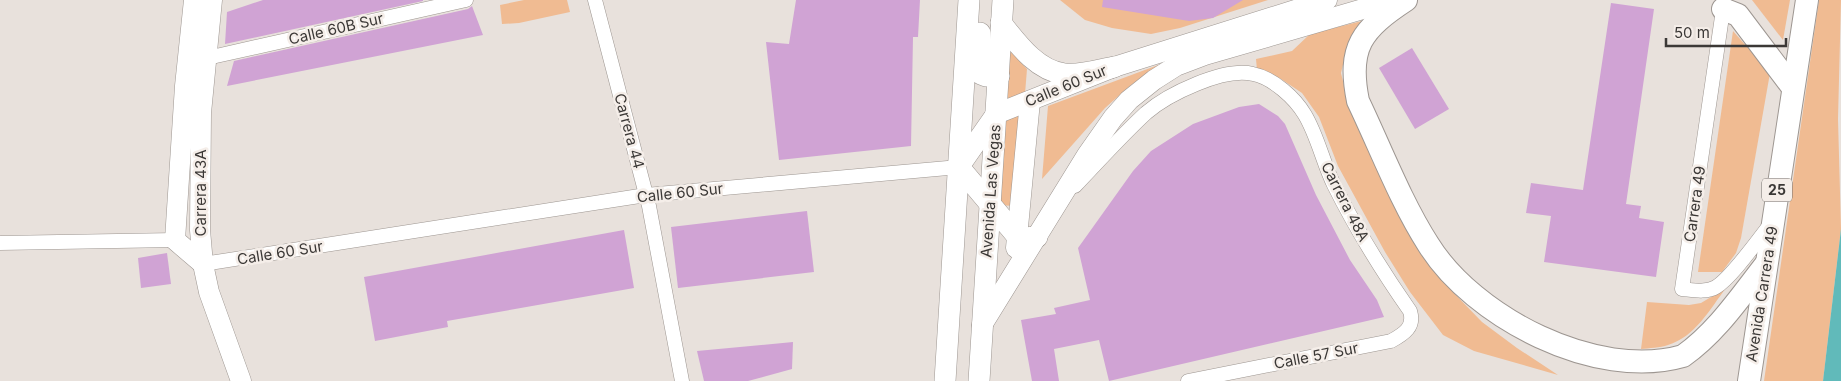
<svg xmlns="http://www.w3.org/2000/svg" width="1841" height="381" font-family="Inter,sans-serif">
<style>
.green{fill:#f0bb92}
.water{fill:#61baba}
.building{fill:#d0a3d4}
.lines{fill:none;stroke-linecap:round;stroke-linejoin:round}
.minor-casing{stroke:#9d9691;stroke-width:15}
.secondary-casing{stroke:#9d9691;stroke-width:21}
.primary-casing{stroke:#9d9691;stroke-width:22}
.trunk-casing{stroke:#9d9691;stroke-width:24}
.minor{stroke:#fff;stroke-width:14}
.secondary{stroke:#fff;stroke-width:20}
.primary{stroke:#fff;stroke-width:21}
.trunk{stroke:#fff;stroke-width:22}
.labels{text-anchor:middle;stroke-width:5;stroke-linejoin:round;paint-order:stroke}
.shield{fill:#f5eee9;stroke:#736f6c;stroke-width:1}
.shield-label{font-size:14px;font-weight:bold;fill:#3b3836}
.street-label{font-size:15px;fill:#3b3836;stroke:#f5eee9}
</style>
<rect width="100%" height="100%" fill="#e8e1dc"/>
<g class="green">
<path d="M524,0H567L570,12L519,23L502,24L500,5Z"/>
<path d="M1060,0H1268L1180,28L1151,34L1112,28L1085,20Z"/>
<path d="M1752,0H1790L1783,40Z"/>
<path d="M1819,0H1841L1838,119L1841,229L1823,381H1764Z"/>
<path d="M1366,20L1347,48L1341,73L1348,102L1389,196L1415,245L1450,289L1482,322L1517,348L1558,375L1474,351L1443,335L1410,292L1385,252L1338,166L1319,117L1302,93L1281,79L1257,70L1256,59L1292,51L1310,34Z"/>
<path d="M1733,31L1770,73L1741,238L1736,253L1722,272H1698Z"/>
<path d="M1007,47L1027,69L1016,206L995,205Z"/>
<path d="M1169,61L1131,85L1105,108L1042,179L1048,106Z"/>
<path d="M1726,288C1710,309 1695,337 1668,345C1660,348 1649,348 1641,349L1647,302L1689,305L1701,303Z"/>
</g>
<path class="water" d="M1841,229V381H1823Z"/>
<g class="building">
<path d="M263,0H423V1L225,44L227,12Z"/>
<path d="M796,0H920L918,37H913L911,146L779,160L766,42L789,44Z"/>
<path d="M1103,0H1243L1213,18L1189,21L1102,7Z"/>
<path d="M1611,3L1654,9L1626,204L1641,206L1639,218L1664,222L1656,277L1544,262L1551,216L1526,213L1531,183L1583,190Z"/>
<path d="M472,6L483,35L227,86L234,61L468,9Z"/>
<path d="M1412,48L1449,109L1415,129L1379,68Z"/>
<path d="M1259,104L1278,116L1285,124L1316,195L1350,260L1377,300L1384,317L1109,381L1099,340L1054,349L1059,381H1032L1021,320L1056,314L1054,308L1090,300L1078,248L1133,171L1151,151L1193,124L1239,107Z"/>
<path d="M807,211L814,272L678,288L671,227Z"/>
<path d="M624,230L634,288L447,321L448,327L375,341L364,277Z"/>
<path d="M167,253L171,284L141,288L138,258Z"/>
<path d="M793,342L792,369L748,381H704L697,351Z"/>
</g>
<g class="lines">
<g class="minor-casing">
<g id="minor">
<path d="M595,0L649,206L682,381"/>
<path d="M1724,3L1682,289C1693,290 1706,293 1716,287C1732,277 1757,241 1770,225"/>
<path d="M206,56H216L466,0"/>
<path d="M1075,186C1098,162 1121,136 1146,113C1168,94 1224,67 1253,74C1273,78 1295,98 1305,115C1318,137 1323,163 1334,185C1356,229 1382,271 1410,311C1415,327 1404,334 1391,341L1188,381"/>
<path d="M0,243L175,240"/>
<path d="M203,264L646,195L959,167"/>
</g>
</g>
<g class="secondary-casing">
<g id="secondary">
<path d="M194,0L185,86L175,240L203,264"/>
<path d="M212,0L201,113L200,230L203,264L209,292L241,381"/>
<path d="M959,167L996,114L1114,67L1327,0"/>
<path d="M1016,248L1030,101"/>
<path d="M982,325L1087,155L1113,118L1129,100L1154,80L1176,66L1205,55L1394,0"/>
</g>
</g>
<g class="primary-casing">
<g id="primary">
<path d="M1001,23C1017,43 1036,70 1064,74C1080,76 1099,70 1114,67"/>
<path d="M980,33L981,74L986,76H999"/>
<path d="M959,167L1017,236L1024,238L1037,237"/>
<path d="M945,381L969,0"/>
<path d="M979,381L1003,0"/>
</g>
</g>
<g class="trunk-casing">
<g id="trunk">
<path d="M1406,0C1362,29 1347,47 1358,101C1380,147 1401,202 1428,244C1473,317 1596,381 1683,356C1717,332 1740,297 1766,264"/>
<path d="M1723,9L1738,15L1793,88"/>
<path d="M1749,381L1807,0"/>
</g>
</g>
<use href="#minor" class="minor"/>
<use href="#secondary" class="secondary"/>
<use href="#primary" class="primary"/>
<use href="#trunk" class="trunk"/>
</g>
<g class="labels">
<rect class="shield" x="1762" y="178.5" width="30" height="23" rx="4"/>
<g class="shield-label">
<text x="1777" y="195">25</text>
</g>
<g class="street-label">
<text transform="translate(336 29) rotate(-13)" y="5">Calle 60B Sur</text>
<text transform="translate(1066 86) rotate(-22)" y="5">Calle 60 Sur</text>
<text transform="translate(629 131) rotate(75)" y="5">Carrera 44</text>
<text transform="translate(991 191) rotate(-86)" y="5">Avenida Las Vegas</text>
<text transform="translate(201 193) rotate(-90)" y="5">Carrera 43A</text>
<text transform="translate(680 193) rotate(-6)" y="5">Calle 60 Sur</text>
<text transform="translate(1345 202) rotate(63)" y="5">Carrera 48A</text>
<text transform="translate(1695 204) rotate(-82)" y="5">Carrera 49</text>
<text transform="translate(280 253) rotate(-9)" y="5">Calle 60 Sur</text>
<text transform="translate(1762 294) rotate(-81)" y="5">Avenida Carrera 49</text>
<text transform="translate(1316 356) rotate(-11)" y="5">Calle 57 Sur</text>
</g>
</g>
<path d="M1666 38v8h120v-8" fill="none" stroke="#3b3836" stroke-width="2.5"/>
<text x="1674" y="38" font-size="15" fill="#3b3836" stroke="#f5eee9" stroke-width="4" paint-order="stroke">50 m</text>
</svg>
